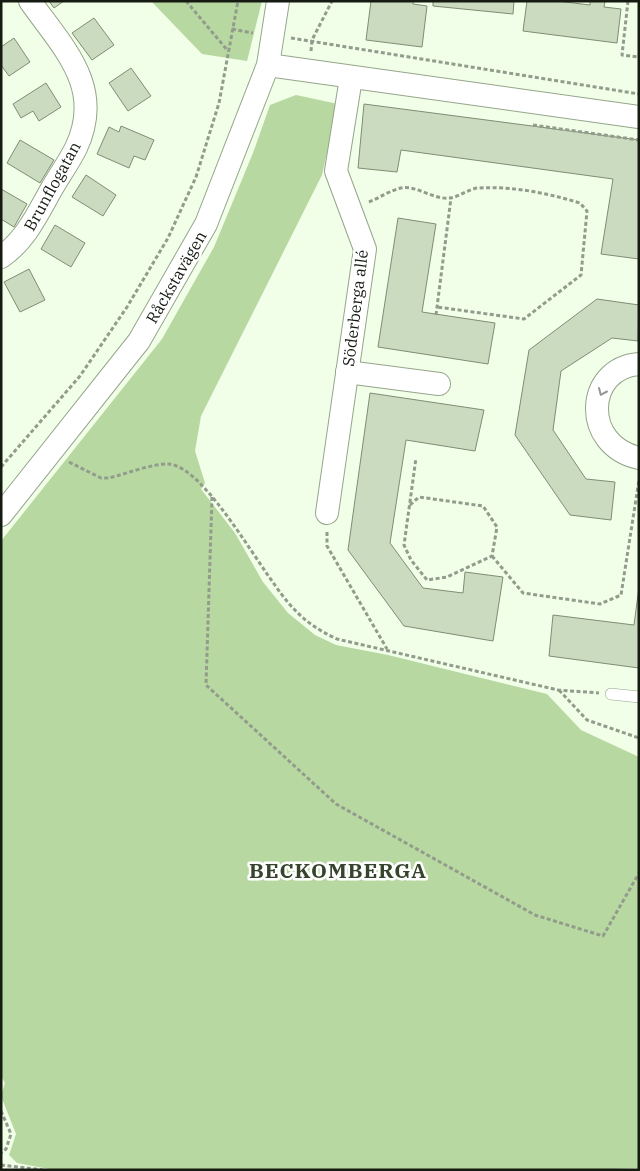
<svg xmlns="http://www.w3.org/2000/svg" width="640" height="1171" font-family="'IBM Plex Serif',serif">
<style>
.green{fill:#b7d8a0}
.building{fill:#cbdbc0;stroke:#7e8d74}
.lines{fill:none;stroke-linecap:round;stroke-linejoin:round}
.lane-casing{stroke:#95a58b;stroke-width:12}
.street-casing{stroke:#95a58b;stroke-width:24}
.path{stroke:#939c8c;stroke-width:3;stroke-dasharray:4 2.5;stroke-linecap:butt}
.lane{stroke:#fff;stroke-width:11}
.street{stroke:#fff;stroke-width:22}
.oneway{stroke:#969894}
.labels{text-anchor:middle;stroke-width:5;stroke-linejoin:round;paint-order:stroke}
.street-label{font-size:16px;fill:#161b12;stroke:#fff}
.district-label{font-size:21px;font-weight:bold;letter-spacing:1px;fill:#37442d;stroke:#fff}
</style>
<rect width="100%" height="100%" fill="#f1fee8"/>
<g class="green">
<path d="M151,1H262L247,61L202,54Z"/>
<path d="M296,95L338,104L322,175L201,416L195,451L205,483L201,489L235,533L263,582L288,613L315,635L336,645L388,655L547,694L581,730L639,757V1168L589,1170H54L17,1163L9,1155L16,1134L1,1096L5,1083L1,1076V541L162,339L214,247L253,153L270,105Z"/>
</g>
<g class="building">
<path d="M49,1H64L54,8Z"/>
<path d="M371,1H413V4L427,6L422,47L366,40Z"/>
<path d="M433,1H514L513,14L433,6Z"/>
<path d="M527,1H557L590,5V1H605L604,7L621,9L617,43L523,31Z"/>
<path d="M94,18L114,45L92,60L72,33Z"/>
<path d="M14,38L30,62L9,76L1,65V47Z"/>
<path d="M131,68L151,96L128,111L109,83Z"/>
<path d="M46,83L61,107L39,121L33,111L21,118L13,104Z"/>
<path d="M364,104L639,140V259L601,254L613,179L401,150L397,172L358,168Z"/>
<path d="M121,126L154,140L145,160L134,156L129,168L97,154L109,127L119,132Z"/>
<path d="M20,140L54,160L40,183L7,163Z"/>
<path d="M86,175L116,195L103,216L72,197Z"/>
<path d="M1,189L27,204L14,227L1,219Z"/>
<path d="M398,218L436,224L422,312L495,323L488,364L378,347Z"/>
<path d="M55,225L85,243L71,267L41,249Z"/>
<path d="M29,269L45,300L20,312L4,282Z"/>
<path d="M597,299L639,305L638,341L612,338L561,371L553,430L586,479L615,482L611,520L570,515L515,435L529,350Z"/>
<path d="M370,393L484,410L475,451L406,440L390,543L423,588L463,593L465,572L503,577L493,641L404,626L348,550Z"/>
<path d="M639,587V668L549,656L553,615L634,625Z"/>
</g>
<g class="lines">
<g class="lane-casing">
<path id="lane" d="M611,694L639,697"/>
</g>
<g class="street-casing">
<g id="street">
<path d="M268,65L639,117"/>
<path d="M1,257C25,241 37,215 51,190C59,176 69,162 76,148C105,87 63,48 30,1"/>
<path d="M639,364C585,368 581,445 639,458"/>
<path d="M347,372L439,384"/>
<path d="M327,513L365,249L336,171L351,78"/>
<path d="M1,515L139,341L206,224L268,65L278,1"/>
</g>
</g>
<g class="path">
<path d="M186,1L228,51"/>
<path d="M628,1L622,55L639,57"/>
<path d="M232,29L253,33"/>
<path d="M291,38L639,94"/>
<path d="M311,51L312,40L332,1"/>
<path d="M533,125L639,140"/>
<path d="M369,202C379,198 391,190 401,188C417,185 433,200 450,198C459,197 468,189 478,188C513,186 547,193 580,203L587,211L581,275L524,319L437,307"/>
<path d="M436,315L451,198"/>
<path d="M69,462L101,478H109C125,474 154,463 169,464C208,468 264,579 294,609C307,623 320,631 337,639L558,690L599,693"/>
<path d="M1,467L80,376L127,307L168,238L196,177L219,103L238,1"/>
<path d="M212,497L206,685L336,804L535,915L603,936L639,873"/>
<path d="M410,505L419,497L483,506L497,527L492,556L447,577L427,580L411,560L404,545L416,458"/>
<path d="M327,532V546L387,649"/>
<path d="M492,556L523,593L600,604L621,595L639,480"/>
<path d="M559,690L587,720L639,738"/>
<path d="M1,1111L11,1134L6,1149L1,1153"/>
<path d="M1,1165L43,1170"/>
</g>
<use href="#lane" class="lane"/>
<use href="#street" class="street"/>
</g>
<defs><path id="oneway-chevron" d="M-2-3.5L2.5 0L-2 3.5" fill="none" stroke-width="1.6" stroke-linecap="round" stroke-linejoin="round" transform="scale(1.25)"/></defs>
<use class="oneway" href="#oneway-chevron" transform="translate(602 392) rotate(114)"/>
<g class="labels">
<g class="street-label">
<text transform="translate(52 186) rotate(-61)" y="6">Brunflogatan</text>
<text transform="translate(176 277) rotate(-60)" y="6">Råckstavägen</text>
<text transform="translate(355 308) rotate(-83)" y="6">Söderberga allé</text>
</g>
<g class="district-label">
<text x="338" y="878">BECKOMBERGA</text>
</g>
</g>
<rect width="640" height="1171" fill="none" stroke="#161b12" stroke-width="5"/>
</svg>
